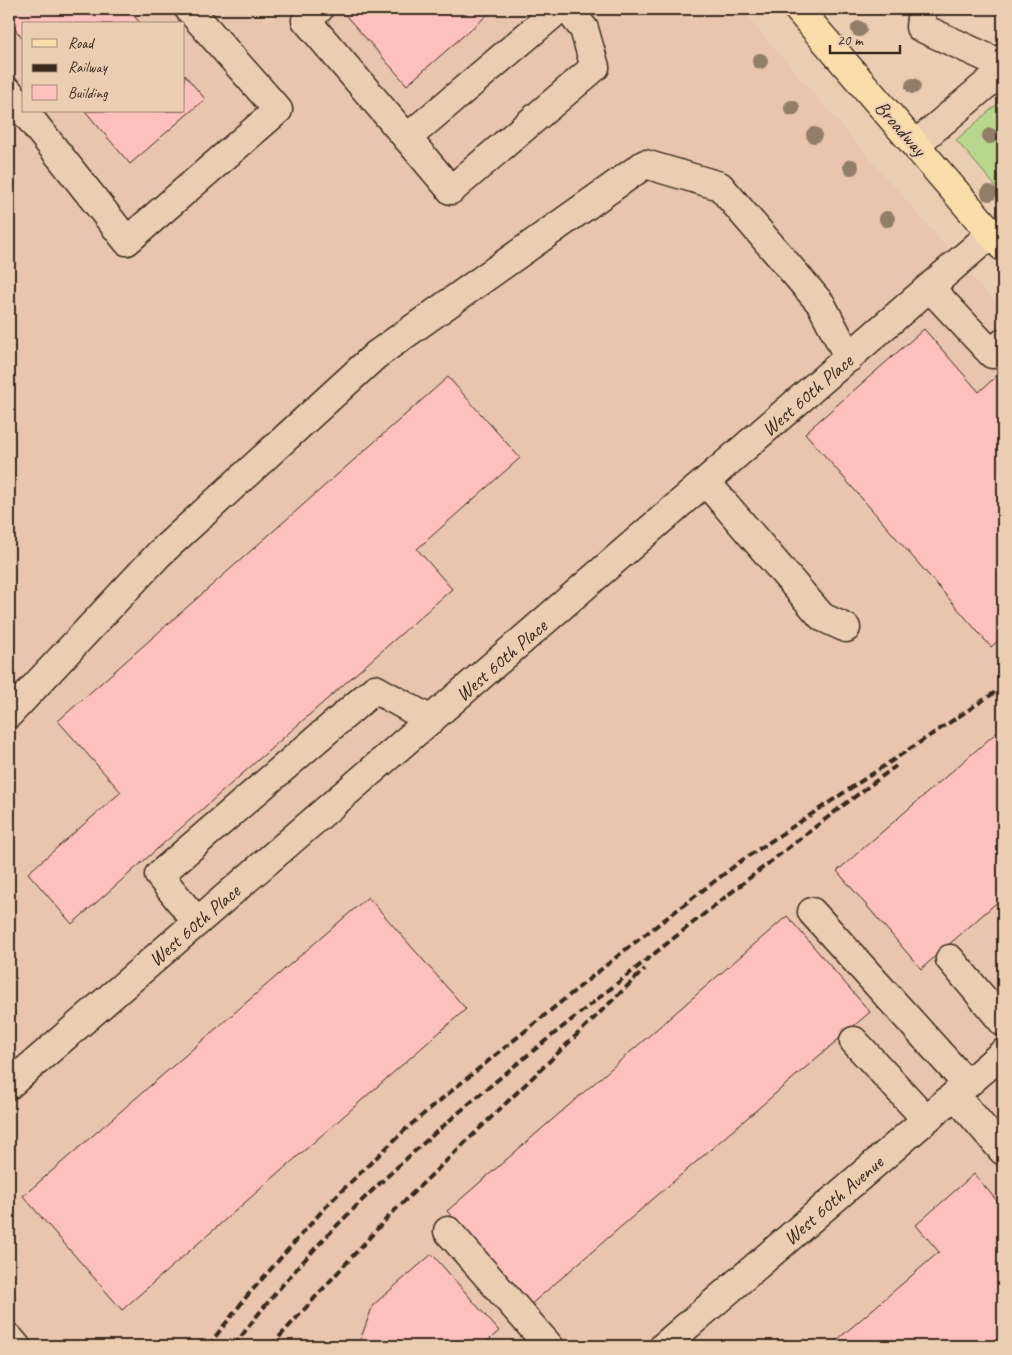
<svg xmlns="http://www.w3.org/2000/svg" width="1012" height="1355" font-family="Caveat,sans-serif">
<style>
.built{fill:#e9c4af;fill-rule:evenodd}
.green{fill:#b9d68e;stroke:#7a8056}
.building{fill:#fcc0bd;stroke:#3b2a1e}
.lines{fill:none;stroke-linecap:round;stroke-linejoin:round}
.minor-casing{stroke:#3b2a1e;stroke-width:31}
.major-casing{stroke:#3b2a1e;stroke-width:31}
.minor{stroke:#ebceb2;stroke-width:28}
.major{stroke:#faddab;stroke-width:28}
.rail{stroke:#3b2a1e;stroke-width:4;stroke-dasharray:8 4;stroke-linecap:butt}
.tree{fill:#917d67}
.labels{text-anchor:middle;stroke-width:4;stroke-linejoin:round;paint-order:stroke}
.street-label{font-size:20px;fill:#3b2a1e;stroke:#ebceb2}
</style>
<rect width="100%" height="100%" fill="#ebceb2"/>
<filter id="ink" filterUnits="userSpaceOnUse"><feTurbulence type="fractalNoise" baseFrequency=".02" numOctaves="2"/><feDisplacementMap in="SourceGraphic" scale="10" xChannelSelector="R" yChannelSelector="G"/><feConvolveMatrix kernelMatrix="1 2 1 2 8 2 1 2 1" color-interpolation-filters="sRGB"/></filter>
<g filter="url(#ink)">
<path class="built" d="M9,9H255L267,23L284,9H740L1003,312V1346H9ZM24,24H184V111H24Z"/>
<path class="green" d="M1003,99V195L956,140Z"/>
<g class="building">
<path d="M9,9H128L141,24H24V40L9,22Z"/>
<path d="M340,9H494L407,85Z"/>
<path d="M184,74L205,99L130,164L85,111H184Z"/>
<path d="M924,329L979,392L1003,370V636L991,647L805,433Z"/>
<path d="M448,377L520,458L417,549L452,589L72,924L28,873L121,792L58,721Z"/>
<path d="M1003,727V897L921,969L837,871Z"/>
<path d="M368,897L466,1009L122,1310L23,1196Z"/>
<path d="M787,916L870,1012L529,1306L447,1211Z"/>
<path d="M974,1174L1003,1208V1346H830L939,1252L916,1225Z"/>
<path d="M432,1254L499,1331L482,1346H358L373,1305Z"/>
</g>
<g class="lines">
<g class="minor-casing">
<g id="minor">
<path d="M319,9L306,20L407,138L559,9"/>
<path d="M922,9L920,27L1003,65"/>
<path d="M9,92L24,111"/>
<path d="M24,111L127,241L278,110L189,9"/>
<path d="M407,138L451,190L595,67L584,29L568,9"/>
<path d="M915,145L1003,70"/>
<path d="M930,288L992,354L1003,343"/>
<path d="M706,482L822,617L846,628"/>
<path d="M9,714L159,554L376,355L645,164L720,186L821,304L849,358"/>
<path d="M812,912L967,1084"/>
<path d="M197,922L159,875L375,689L431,720"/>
<path d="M950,959L1003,1022"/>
<path d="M854,1041L926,1119"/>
<path d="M9,1085L992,233"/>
<path d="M955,1095L1003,1151"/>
<path d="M448,1231L549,1346"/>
<path d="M9,1338L16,1346"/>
<path d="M664,1346L1003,1053"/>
</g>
</g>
<g class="major-casing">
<path id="major" d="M798,9L1003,247"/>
</g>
<use href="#minor" class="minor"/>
<use href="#major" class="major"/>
<g class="rail">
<path d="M208,1346L247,1296L330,1202L408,1127L455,1088L625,950L741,861L1000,689"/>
<path d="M234,1346C333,1211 465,1105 595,1001C694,922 793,842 896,766"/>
<path d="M271,1346L390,1215L645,969"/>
</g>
</g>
<g class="tree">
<circle cx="859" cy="29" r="8"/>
<circle cx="760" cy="61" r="8"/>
<circle cx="913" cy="86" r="8"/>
<circle cx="792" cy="108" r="8"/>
<circle cx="814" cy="135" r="8"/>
<circle cx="990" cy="136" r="8"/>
<circle cx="851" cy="167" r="8"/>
<circle cx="989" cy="193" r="8"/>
<circle cx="887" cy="219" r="8"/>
</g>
</g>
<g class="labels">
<g class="street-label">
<text transform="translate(901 128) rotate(49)" y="7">Broadway</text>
<text transform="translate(807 395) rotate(-41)" y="7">West 60th Place</text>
<text transform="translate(501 660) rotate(-41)" y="7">West 60th Place</text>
<text transform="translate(194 925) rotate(-41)" y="7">West 60th Place</text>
<text transform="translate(833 1200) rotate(-41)" y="7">West 60th Avenue</text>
</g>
</g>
<rect width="1012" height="1355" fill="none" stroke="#ebceb2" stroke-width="30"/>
<rect x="15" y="15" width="982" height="1325" fill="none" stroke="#3b2a1e" stroke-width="2" filter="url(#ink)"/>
<rect x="22" y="22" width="162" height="90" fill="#ebceb2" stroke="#a58c77"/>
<rect x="32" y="39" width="25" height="8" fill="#faddab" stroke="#a58c77"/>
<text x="68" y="48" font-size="15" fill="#3b2a1e">Road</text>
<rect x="32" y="64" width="25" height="8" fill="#3b2a1e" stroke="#a58c77"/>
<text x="68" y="72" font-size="15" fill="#3b2a1e">Railway</text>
<rect x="32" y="85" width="25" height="15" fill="#fcc0bd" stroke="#a58c77"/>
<text x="68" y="98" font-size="15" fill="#3b2a1e">Building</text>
<path d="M830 45v8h70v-8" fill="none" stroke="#3b2a1e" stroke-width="2.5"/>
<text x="837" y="45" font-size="15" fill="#3b2a1e" stroke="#ebceb2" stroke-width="4" paint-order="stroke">20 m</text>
</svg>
